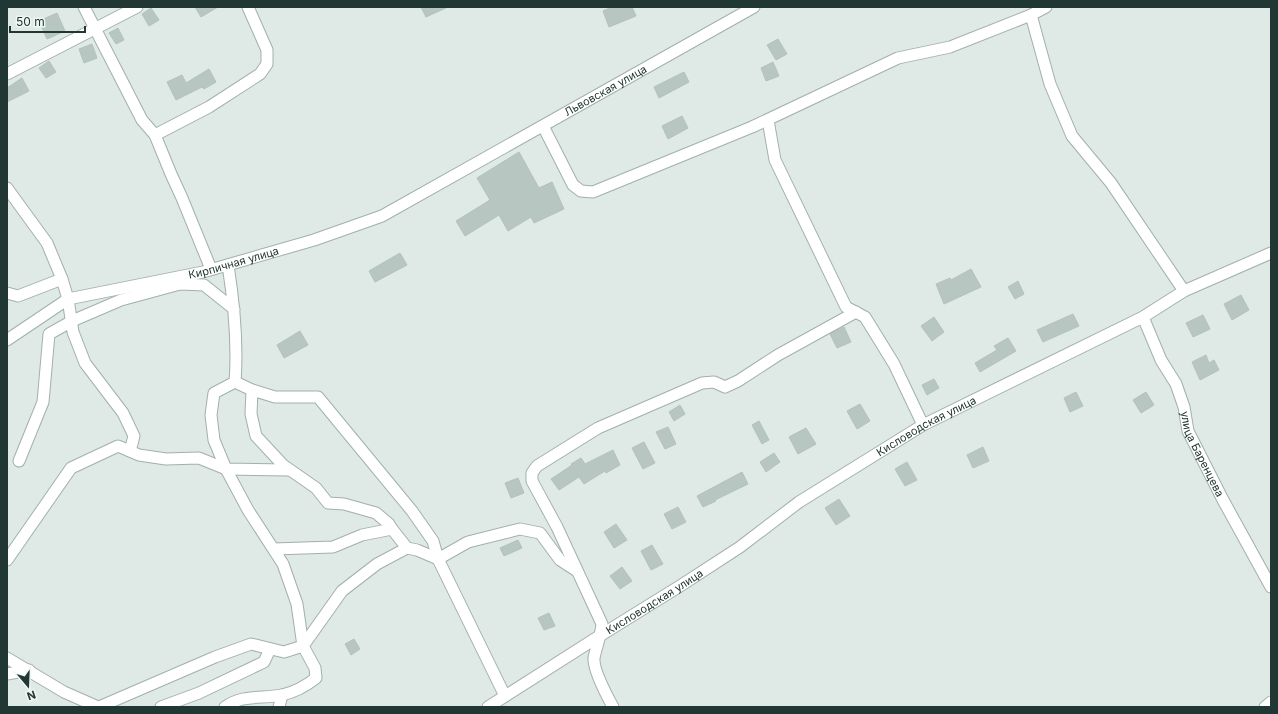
<svg xmlns="http://www.w3.org/2000/svg" width="1278" height="714" font-family="Inter,sans-serif">
<style>
.building{fill:#b7c6c1;stroke:#b2c2bc}
.lines{fill:none;stroke-linecap:round;stroke-linejoin:round}
.minor-casing{stroke:#a2b0ac;stroke-width:13}
.minor{stroke:#fff;stroke-width:11}
.labels{text-anchor:middle;stroke-width:3;stroke-linejoin:round;paint-order:stroke}
.street-label{font-size:11px;fill:#213733;stroke:#eff6f3}
</style>
<rect width="100%" height="100%" fill="#dfe9e5"/>
<g class="building">
<path d="M195,7H218L201,17Z"/>
<path d="M421,7H448L426,17Z"/>
<path d="M612,7H632L636,16L609,27L603,11Z"/>
<path d="M151,8L159,20L149,26L142,14Z"/>
<path d="M57,13L65,31L47,39L39,21Z"/>
<path d="M118,28L124,40L116,44L109,33Z"/>
<path d="M778,39L787,54L776,60L767,45Z"/>
<path d="M92,44L97,58L84,63L79,49Z"/>
<path d="M49,61L56,72L46,78L39,68Z"/>
<path d="M773,62L779,76L766,81L761,68Z"/>
<path d="M209,69L216,82L204,89L202,87L176,100L167,82L182,75L186,83Z"/>
<path d="M684,72L689,82L659,98L654,87Z"/>
<path d="M22,78L29,91L7,102V88Z"/>
<path d="M682,116L688,128L668,139L662,126Z"/>
<path d="M519,152L539,188L552,182L564,209L534,223L531,217L508,231L499,215L465,236L456,221L490,200L477,178Z"/>
<path d="M400,253L407,265L375,282L369,271Z"/>
<path d="M971,269L981,287L944,304L936,284L950,278L951,280Z"/>
<path d="M1018,281L1024,294L1015,299L1008,287Z"/>
<path d="M1241,295L1249,310L1232,320L1224,304Z"/>
<path d="M1073,314L1079,326L1043,342L1037,330Z"/>
<path d="M1203,315L1210,329L1193,337L1186,323Z"/>
<path d="M934,317L944,332L932,341L921,326Z"/>
<path d="M844,327L851,342L837,348L830,334Z"/>
<path d="M300,331L308,345L284,358L277,345Z"/>
<path d="M1008,338L1016,351L980,372L975,363L997,350L994,346Z"/>
<path d="M1206,355L1209,363L1214,360L1219,370L1200,380L1192,362Z"/>
<path d="M934,379L939,388L927,395L922,385Z"/>
<path d="M1076,392L1083,406L1070,412L1064,398Z"/>
<path d="M1146,392L1154,405L1141,413L1133,400Z"/>
<path d="M860,404L870,421L857,429L847,411Z"/>
<path d="M680,405L685,414L674,421L669,412Z"/>
<path d="M759,421L769,440L762,444L752,425Z"/>
<path d="M668,427L676,444L665,449L656,432Z"/>
<path d="M806,428L816,444L798,454L789,437Z"/>
<path d="M644,442L655,463L643,469L632,448Z"/>
<path d="M983,447L989,461L973,468L967,455Z"/>
<path d="M613,450L620,465L606,473L605,471L584,484L579,477L559,490L551,479L572,465L571,464L581,458L585,464Z"/>
<path d="M774,453L780,462L766,472L760,462Z"/>
<path d="M907,462L917,480L905,486L895,469Z"/>
<path d="M742,472L748,484L715,500L716,501L703,507L697,496Z"/>
<path d="M518,478L524,493L511,498L505,483Z"/>
<path d="M839,499L850,516L836,525L825,508Z"/>
<path d="M678,507L686,522L672,529L664,514Z"/>
<path d="M616,524L627,540L614,548L604,532Z"/>
<path d="M518,540L522,548L504,556L500,548Z"/>
<path d="M652,545L663,564L651,570L641,551Z"/>
<path d="M622,567L632,581L620,589L610,576Z"/>
<path d="M549,613L555,626L544,630L538,618Z"/>
<path d="M354,639L360,649L351,655L345,644Z"/>
</g>
<g class="lines">
<g class="minor-casing">
<g id="minor">
<path d="M84,7L142,120L155,135L171,174L182,198L211,269"/>
<path d="M1031,15L1050,84L1072,136L1111,183L1184,291"/>
<path d="M7,74L137,7"/>
<path d="M768,120L775,160L846,307L865,317L894,364L923,425"/>
<path d="M543,126L573,185L581,191L593,192L752,127L898,58L950,47L1031,15L1046,7"/>
<path d="M155,135L209,107L260,74L267,64V50L248,7"/>
<path d="M7,188L47,243L62,279L68,299L73,332L85,363L123,413L134,436L130,451"/>
<path d="M7,293L18,296L62,279"/>
<path id="s1" d="M1143,317L1161,360L1176,384L1184,407L1188,431L1223,500L1271,587"/>
<path id="s2" d="M7,340L68,299L203,272L314,240L382,216L754,7"/>
<path d="M235,382L252,390L275,397H318L412,511L433,541L438,559L468,542L520,529L540,533L560,560L577,571"/>
<path d="M252,390L251,414L256,436L283,465L316,488L328,503L344,504L376,513L389,524L392,529L407,548L417,550L438,559L505,696"/>
<path d="M19,461L43,402L49,334L72,321L121,300L180,284L204,285L234,309"/>
<path d="M274,549L333,547L362,535L392,529"/>
<path d="M7,560L71,468L118,446L139,455L166,459L199,458L226,469L289,470"/>
<path d="M7,658L64,692L98,707"/>
<path d="M7,674L29,670"/>
<path d="M99,707L215,657L251,644L284,652L303,646L342,591L377,564L407,548"/>
<path d="M161,707L199,693L264,662L270,649"/>
<path d="M225,707C243,694 262,699 282,695C295,692 306,686 316,678L315,668L303,646L297,604L283,564L248,510L226,469L214,440L211,415L214,393L235,382C238,343 234,303 228,265"/>
<path d="M279,707L282,695"/>
<path id="s3" d="M488,707L601,635L680,586L740,547L799,502L923,425L1143,317L1184,291L1271,253"/>
<path d="M613,707C607,696 593,670 594,658C596,647 601,636 602,624L557,527L532,481V473L537,466L598,428L702,383L714,382L725,387L738,381L778,355L856,312"/>
<path d="M1265,707L1271,702"/>
</g>
</g>
<use href="#minor" class="minor"/>
</g>
<g class="labels">
<g class="street-label">
<text dy="4" stroke="none"><textPath href="#s2" startOffset="655">Львовская улица</textPath></text>
<text dy="4" stroke="none"><textPath href="#s2" startOffset="243">Кирпичная улица</textPath></text>
<text dy="4" stroke="none"><textPath href="#s3" startOffset="521">Кисловодская улица</textPath></text>
<text dy="4" stroke="none"><textPath href="#s1" startOffset="150">улица Баренцева</textPath></text>
<text dy="4" stroke="none"><textPath href="#s3" startOffset="197">Кисловодская улица</textPath></text>
</g>
</g>
<rect width="1278" height="714" fill="none" stroke="#213733" stroke-width="16"/>
<g transform="translate(28 686) rotate(161)" stroke="#eff6f3" stroke-width="3" paint-order="stroke">
<path d="M0-3L7 15L0 10L-7 15Z" fill="#213733"/>
<text y="-6" font-size="11" font-weight="bold" text-anchor="middle" fill="#213733">N</text>
</g>
<path d="M10 26v6h75v-6" fill="none" stroke="#213733" stroke-width="2"/>
<text x="16" y="26" font-size="12" fill="#213733" stroke="#eff6f3" stroke-width="3" paint-order="stroke">50 m</text>
</svg>
